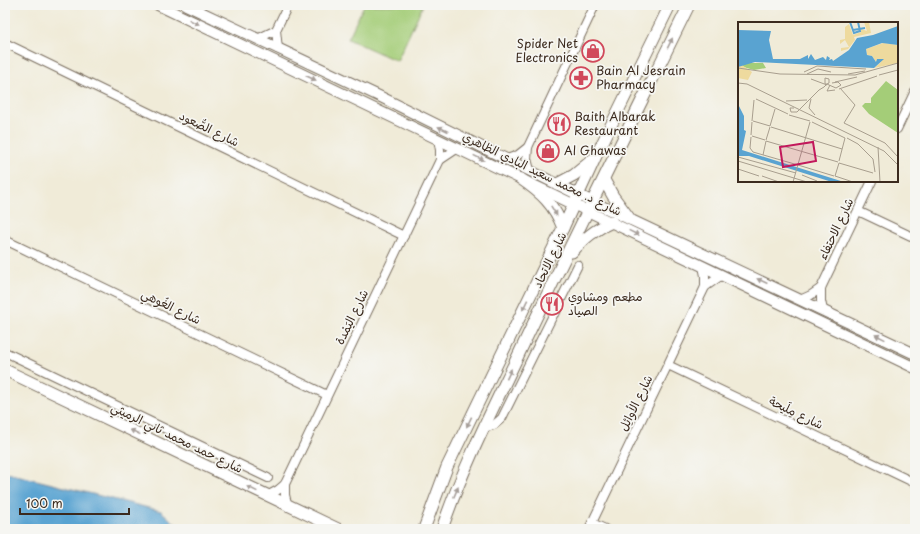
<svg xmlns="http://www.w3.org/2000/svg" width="920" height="534" font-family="'Playpen Sans','Playpen Sans Arabic',sans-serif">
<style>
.green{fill:#a4cd78;stroke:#707c4b}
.water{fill:#59a3d1;stroke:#4a6678}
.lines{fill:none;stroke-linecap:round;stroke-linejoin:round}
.minor-casing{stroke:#7a6e5f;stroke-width:10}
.tertiary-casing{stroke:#7a6e5f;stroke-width:12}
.secondary-casing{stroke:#7a6e5f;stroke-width:13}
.minor{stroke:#fff;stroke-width:8}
.tertiary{stroke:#fff;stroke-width:10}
.secondary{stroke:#fff;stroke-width:11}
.oneway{fill:#a79f9a}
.labels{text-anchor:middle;stroke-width:3.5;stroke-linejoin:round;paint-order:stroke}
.poi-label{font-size:12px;fill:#3b2a1e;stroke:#f6f6f2;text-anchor:start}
.street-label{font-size:12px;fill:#3b2a1e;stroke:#f6f6f2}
.inset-river{fill:none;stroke:#59a3d1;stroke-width:2}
.inset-road{fill:none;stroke:#a89e8e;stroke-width:1}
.view{fill:#c2185b;fill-opacity:0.15;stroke:#c2185b;stroke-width:2}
.inset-edge{fill:none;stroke:#3b2a1e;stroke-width:2}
</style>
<rect width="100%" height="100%" fill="#f6f6f2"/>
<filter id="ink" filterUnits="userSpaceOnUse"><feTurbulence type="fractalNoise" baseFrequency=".025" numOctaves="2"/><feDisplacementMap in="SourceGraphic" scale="8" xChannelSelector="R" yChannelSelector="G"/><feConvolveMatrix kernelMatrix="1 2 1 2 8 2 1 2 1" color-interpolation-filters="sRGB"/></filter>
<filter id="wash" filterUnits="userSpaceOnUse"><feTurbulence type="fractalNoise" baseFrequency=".012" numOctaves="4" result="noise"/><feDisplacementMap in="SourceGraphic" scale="16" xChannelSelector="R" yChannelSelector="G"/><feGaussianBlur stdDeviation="0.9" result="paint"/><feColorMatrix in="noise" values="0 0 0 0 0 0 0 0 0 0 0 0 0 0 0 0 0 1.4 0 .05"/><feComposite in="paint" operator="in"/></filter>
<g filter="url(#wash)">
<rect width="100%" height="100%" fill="#f0ebd8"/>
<path class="green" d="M364,5H423L397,61L348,39Z"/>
<path class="water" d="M5,472L8,473L161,511L181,529H5Z"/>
</g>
<g filter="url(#ink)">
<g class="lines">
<g class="minor-casing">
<g id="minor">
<path d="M257,39L276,30"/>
<path d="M5,43L404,236"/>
<path d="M278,49L276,30L288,5"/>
<path d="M897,129L915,91"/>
<path d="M507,159L518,155L528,147"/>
<path d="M440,160L458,148"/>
<path d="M530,170L527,159L528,147L595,5"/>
<path d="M858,211L915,238"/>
<path d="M5,240L327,395"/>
<path d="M705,287L722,275"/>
<path d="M800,300L811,295L821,288"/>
<path d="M823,310L821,301V288L872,181"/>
<path d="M5,352L268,478"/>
<path d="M668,365L915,483"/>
<path d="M484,428L494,425L502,418L578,265"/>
<path d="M285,484V495L288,507"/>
<path d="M267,496L278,490L285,484L440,160V150L438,139"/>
<path d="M592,523L605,529"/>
<path d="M589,529L705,287V276L703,266"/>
</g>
</g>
<g class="tertiary-casing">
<g id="tertiary">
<path d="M158,5L915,368"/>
<path d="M186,5L381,97L593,202L915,354"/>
</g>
</g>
<g class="secondary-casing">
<g id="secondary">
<path d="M521,179C541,193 554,204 563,228"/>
<path d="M604,180L613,196L630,219"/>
<path d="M557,184L574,175L591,161"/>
<path d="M572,252C584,239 595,229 612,222"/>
<path d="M545,299L555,311"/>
<path d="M5,370L338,529"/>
<path d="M424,529L447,467L563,228L596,156L670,5"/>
<path d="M442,529C464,464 496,403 525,341C578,229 634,117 689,5"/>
</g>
</g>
<use href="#minor" class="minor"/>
<use href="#tertiary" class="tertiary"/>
<use href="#secondary" class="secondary"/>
</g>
<defs><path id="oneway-solid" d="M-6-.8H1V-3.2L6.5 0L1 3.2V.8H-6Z"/></defs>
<g class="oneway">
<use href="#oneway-solid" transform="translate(194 22) rotate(26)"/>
<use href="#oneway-solid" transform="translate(670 43) rotate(-64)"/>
<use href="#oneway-solid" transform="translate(311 78) rotate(25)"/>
<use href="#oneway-solid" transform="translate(443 129) rotate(-154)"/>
<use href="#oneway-solid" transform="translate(479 158) rotate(26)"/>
<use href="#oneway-solid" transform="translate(554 211) rotate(58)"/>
<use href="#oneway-solid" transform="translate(634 233) rotate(26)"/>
<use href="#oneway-solid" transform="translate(762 281) rotate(-155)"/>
<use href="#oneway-solid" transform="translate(525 305) rotate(116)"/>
<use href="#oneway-solid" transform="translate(880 337) rotate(-154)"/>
<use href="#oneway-solid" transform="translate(509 374) rotate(-65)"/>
<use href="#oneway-solid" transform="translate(469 422) rotate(116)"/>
<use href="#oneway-solid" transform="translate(135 432) rotate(-154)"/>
<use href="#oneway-solid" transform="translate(252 489) rotate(-154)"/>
<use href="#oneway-solid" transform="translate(456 492) rotate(-67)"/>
</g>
</g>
<defs>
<g id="shop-ring" transform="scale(1.15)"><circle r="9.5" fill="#f6f6f2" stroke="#d1495b" stroke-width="1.5"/><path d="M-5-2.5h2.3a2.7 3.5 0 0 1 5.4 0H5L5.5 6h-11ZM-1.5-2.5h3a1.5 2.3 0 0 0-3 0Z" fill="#d1495b"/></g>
<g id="pharmacy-ring" transform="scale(1.15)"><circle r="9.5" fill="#f6f6f2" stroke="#d1495b" stroke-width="1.5"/><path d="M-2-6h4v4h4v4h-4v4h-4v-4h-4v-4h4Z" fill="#d1495b"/></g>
<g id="restaurant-ring" transform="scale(1.15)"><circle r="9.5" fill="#f6f6f2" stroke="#d1495b" stroke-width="1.5"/><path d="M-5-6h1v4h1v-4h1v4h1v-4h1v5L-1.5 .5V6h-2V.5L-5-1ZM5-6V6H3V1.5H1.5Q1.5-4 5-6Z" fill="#d1495b"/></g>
</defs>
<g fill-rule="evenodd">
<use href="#shop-ring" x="593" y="51"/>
<use href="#pharmacy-ring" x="581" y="78"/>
<use href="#restaurant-ring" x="559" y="124"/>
<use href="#shop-ring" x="548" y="151"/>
<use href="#restaurant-ring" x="552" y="304"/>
</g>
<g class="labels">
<g class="poi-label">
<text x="578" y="48" text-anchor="end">Spider Net<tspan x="578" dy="14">Electronics</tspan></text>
<text x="596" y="75">Bain Al Jesrain<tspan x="596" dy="14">Pharmacy</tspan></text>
<text x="574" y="121">Baith Albarak<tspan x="574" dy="14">Restaurant</tspan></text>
<text x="564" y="155">Al Ghawas</text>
<text x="568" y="301">مطعم ومشاوي<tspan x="568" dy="14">الصياد</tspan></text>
</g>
<g class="street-label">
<text transform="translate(209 129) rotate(26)" y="4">شارع الصُّعود</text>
<text transform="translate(542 174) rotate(26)" y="4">شارع د. محمد سعيد البادي الظاهري</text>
<text transform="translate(836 229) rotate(-65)" y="4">شارع الاحتفاء</text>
<text transform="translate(550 260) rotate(-64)" y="4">شارع الاتحاد</text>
<text transform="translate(171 307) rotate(26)" y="4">شارع الغُوهي</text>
<text transform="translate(352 317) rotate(-64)" y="4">شارع اليَمْدة</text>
<text transform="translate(636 403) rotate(-64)" y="4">شارع الأوائِل</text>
<text transform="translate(796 413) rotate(26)" y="4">شارع مِلَيحة</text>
<text transform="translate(177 438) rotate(26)" y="4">شارع حمد محمد ثاني الرميثي</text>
</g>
</g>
<g transform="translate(738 22)">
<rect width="160" height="160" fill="#f0ebd8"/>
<path d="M10,41H25L28,46L16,48L2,44ZM148,59L160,68V111L131,92L124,84L127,81H133V76Z" fill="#a4cd78"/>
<path d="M126,0H131L133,11L116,15L117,18L110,27L103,29V26L111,25L107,18L102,22V18L107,17V5L111,2L115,13L123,10V7L129,9ZM145,21L160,23V41L136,46L143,40L139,37L138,40L134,34L129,33L128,27ZM4,43L14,50L10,58L0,56V45Z" fill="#eeda9e"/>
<path d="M160,4V23L144,21L128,27L129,33L134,34L138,40L139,37H146L136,46L17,40L0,45V8L33,9L31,18L35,37H62L70,33V37L73,32L77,38L85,35L88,38L89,34L92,36L91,38L94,37L95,39L111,28L119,16L135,13ZM0,82L6,94V108L8,109L4,128L106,160H94L11,134H0Z" fill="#59a3d1"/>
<path class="inset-river" d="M112,0L116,11L122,9L120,0M115,8L127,6"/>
<path class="inset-road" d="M0,46L42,52L117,53L160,41M66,50L79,44L128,47M69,52L80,47L93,50M110,52L127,49M141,53L160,48M73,57L89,63M97,60L119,55M0,61L9,62L146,129L160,143M92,63L89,69L97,68M102,66L117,83L106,101L147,121L160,135M101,67L139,54M18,77L50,92M73,77L71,86L77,93M48,79L69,78M56,86H52L53,90H59L81,68L86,65L89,62L91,61V57L87,56V62H89L91,63L98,66L103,63L100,60L94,61M51,93L72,99M14,99L16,78M15,99L32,104M74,100L107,116M32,104L37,87M33,105L104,127M13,113L14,100M14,114L27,118M13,115L12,126L15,130L60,143M109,116L120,122L135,137L137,150M28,118L32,105M28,119L100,140M140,125L142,160M25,133L28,119M0,135L58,151M0,139L69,160M101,139L107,116M101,141L135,151M60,143L96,154M0,147L21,154M64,153L79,159M24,154L41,160M97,154L115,160M97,154L101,141M55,160L72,100"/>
<path class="view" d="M75,120L78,139L45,145L42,125Z"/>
<rect width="160" height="160" class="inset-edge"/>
</g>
<rect width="920" height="534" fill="none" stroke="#f6f6f2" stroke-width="20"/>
<path d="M20 508v6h109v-6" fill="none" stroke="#3b2a1e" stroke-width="2"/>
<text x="26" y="508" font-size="12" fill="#3b2a1e" stroke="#f6f6f2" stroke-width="3" paint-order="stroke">100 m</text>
</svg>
